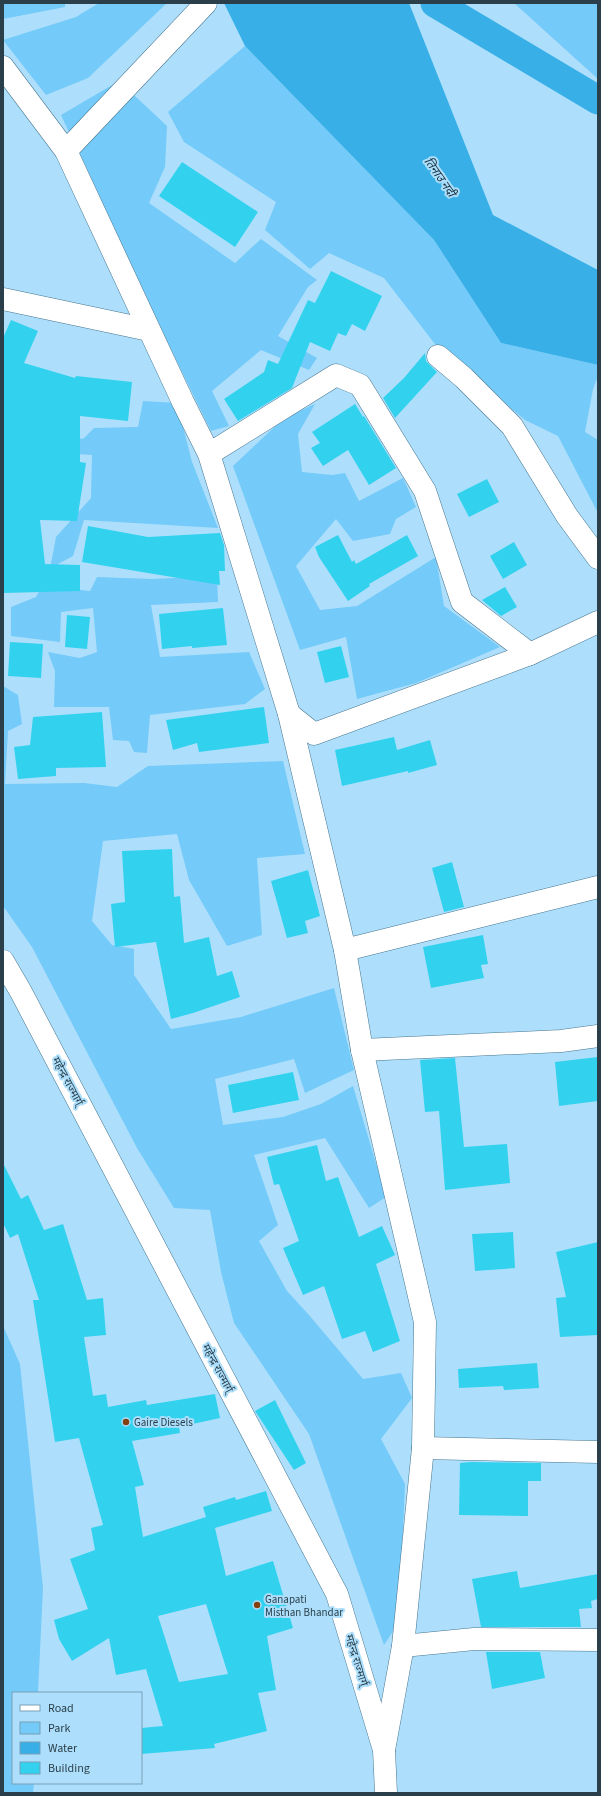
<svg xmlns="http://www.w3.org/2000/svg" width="601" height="1796" font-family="'Source Sans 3','Noto Sans Devanagari',sans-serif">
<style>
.green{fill:#74caf8}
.water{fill:#38b0e7}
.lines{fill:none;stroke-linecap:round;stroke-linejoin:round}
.canal{stroke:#38b0e7;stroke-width:29}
.building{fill:#32d2ef;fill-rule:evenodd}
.minor-casing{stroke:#47768f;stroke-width:23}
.highway-casing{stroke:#47768f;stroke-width:23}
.minor{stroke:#fff;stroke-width:22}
.highway{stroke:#fff;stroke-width:22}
.poi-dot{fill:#83420d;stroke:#addffc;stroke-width:1.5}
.labels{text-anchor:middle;stroke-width:4;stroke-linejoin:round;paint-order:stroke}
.street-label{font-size:11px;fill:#2a3f4a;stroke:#addffc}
.poi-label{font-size:11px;fill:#2a3f4a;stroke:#addffc;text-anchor:start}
.water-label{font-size:12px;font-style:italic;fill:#19313e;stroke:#addffc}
</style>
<rect width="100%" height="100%" fill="#addffc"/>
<g class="green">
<path d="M3,3H65V7L3,19Z"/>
<path d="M99,3H167L88,78L46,95L3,40L76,17Z"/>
<path d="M514,3H598V79Z"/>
<path d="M245,46L434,240L501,343L598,365V376L593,389L585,432L598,440V513L558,436L525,420L438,348L384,278L329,253L310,269L265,230L276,202L184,142L168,112Z"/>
<path d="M119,81L167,126L165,167L149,203L235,263L261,239L317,280L308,287L278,336L317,358L309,370L261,350L212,391L229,426L211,431L154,315L61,115Z"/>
<path d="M143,401L177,403L192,462L218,528L84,520L73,556L58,564L62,588L90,591L97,577L152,579L217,576L218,602L151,605L160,657L249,652L265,689L245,704L150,715L147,753L134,752L129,741L113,740L109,707H54L55,671L48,652L80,658L97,652L93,608L61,612L60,642L11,636V607L36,597L49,574L56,537L91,498L92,455L76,454L59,433L83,439L94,428L138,427Z"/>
<path d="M315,404L298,434L302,472L332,475L345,473L359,501L403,478L416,507L396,519L390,534L353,541L336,519L296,566L320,610L357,606L436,557L444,606L500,647L416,683L357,699L346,637L300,650L233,466L284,418Z"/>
<path d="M3,686L18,695L22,724L8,731L5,784L84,783L117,787L148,766L283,761L305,854L257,858L262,935L227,946L189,880L177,834L103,841L92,921L112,945L134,949V975L171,1029L241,1017L334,988L354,1070L305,1093L294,1059L215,1079L223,1125L283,1117L321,1104L353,1086L386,1197L369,1208L325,1138L254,1155L278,1225L259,1241L287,1291L309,1315L363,1379L401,1373L412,1398L381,1439L405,1484L399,1622L384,1645L309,1434L234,1323L221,1272L210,1210L174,1208L137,1148L32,947L3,906Z"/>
<path d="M3,1326L20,1364L43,1588L38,1693H13V1783H34L33,1793H3Z"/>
</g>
<path class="water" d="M224,3H409L493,215L598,270V365L501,343L434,240L245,46Z"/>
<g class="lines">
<path class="canal" d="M435,3L598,100"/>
</g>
<g class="building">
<path d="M182,162L258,212L235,247L159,196Z"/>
<path d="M331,271L382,296L365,331L352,324L346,336L338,333L330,351L310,342L292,388L238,421L224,399L264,372L268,360L278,364L308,300L315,303Z"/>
<path d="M11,320L38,331L24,363L75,378L76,376L132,382L128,421L80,416V462L86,463L77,521L40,520L45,564L80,565V591L3,593V338Z"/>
<path d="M425,353L426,361L437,372L395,418L383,398L404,378Z"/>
<path d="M355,404L363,417L364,416L396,468L369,485L348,450L323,466L311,448L320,443L312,432Z"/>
<path d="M487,479L499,502L469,517L457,494Z"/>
<path d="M88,526L148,537L220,533L224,545L225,571H219L220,585L82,562Z"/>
<path d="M338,535L352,562L354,560L356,564L407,535L418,556L369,584L370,586L348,601L319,557L315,547Z"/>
<path d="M514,542L527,565L503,579L490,556Z"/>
<path d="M505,587L517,607L501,616L482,600Z"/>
<path d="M223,608L227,645L192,648V646L162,649L159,614Z"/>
<path d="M67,615L90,617L87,649L65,647Z"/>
<path d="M10,642L43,644L41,678L8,676Z"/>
<path d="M341,646L349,677L325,683L317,652Z"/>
<path d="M264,707L269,743L199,752L197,743L173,750L166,720Z"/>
<path d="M102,712L106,767L56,768V776L18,779L14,747L30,745L33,717Z"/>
<path d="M394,737L397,750L430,740L437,765L408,773V771L342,786L335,750Z"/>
<path d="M172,849L174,897L180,896L184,943L209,937L217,976L232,971L240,997L193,1013L171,1019L156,942L115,947L111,904L125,902L122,851Z"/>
<path d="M452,862L464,907L444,912L432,868Z"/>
<path d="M308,870L320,916L305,921L308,933L287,938L271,881Z"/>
<path d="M483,935L488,964L481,965L484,978L431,988L423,947Z"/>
<path d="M598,1057V1101L559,1106L555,1062Z"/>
<path d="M455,1058L464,1147L507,1144L510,1183L445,1190L439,1111L425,1112L420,1060Z"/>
<path d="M293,1072L299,1100L233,1113L228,1085Z"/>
<path d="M317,1145L326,1181L338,1177L359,1237L382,1226L395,1255L376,1264L400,1341L373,1352L365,1331L342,1339L324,1286L303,1295L283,1248L299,1241L279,1184L274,1185L267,1157Z"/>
<path d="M3,1163L21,1199L28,1195L44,1230L63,1224L87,1300L103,1298L106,1335L84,1337L93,1396L106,1394L108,1407L146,1400L147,1405L215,1394L220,1418L179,1427L180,1433L132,1441L144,1485L135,1487L143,1537L206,1517L203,1507L235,1497L236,1500L266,1491L272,1511L215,1528L226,1576L273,1561L293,1628L267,1636L276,1690L258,1693L267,1731L214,1744L215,1748L141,1754V1728L163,1726L146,1669L116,1675L109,1638L72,1661L59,1639L54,1620L88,1609L70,1559L95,1550L91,1528L103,1525L79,1438L55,1442L33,1300H39L18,1234L10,1238L3,1223ZM206,1604L228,1674L179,1682L158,1616Z"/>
<path d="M513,1232L515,1268L475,1271L472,1234Z"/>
<path d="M598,1242V1335L560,1337L556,1298L566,1297L556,1252Z"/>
<path d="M537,1363L539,1388L504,1390L503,1386L459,1388L458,1369Z"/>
<path d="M275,1400L306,1463L294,1470L255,1411Z"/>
<path d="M471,1462L541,1463V1481H528V1516L459,1515L460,1463Z"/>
<path d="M517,1571L520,1588L598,1574V1599L591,1601L592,1608L579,1609L581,1627H481L472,1579Z"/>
<path d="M486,1652H540L545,1678L492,1689Z"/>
</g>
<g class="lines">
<g class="minor-casing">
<g id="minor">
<path d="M3,67L66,151L183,402L209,454L289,714L345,950L362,1050L425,1322L423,1448L403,1646L384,1750"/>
<path d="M66,151L206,3"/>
<path d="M3,299L149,330"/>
<path d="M438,356L464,378L512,426L567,516L598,558"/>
<path d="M209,454L336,375L360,385L425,491L462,602L530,654L598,622"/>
<path d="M289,714L314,734L530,654"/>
<path d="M345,950L598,887"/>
<path d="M362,1050L561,1041L598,1036"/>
<path d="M423,1448L598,1452"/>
<path d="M403,1646L474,1639L598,1640"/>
</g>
</g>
<g class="highway-casing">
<path id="highway" d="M3,961L21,992L337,1594L384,1750L386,1793"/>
</g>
<use href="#minor" class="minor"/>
<use href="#highway" class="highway"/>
</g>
<g class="poi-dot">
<circle cx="126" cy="1422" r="4"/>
<circle cx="257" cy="1605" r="4"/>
</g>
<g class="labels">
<g class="street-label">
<text transform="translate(68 1081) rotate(62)" y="4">महेन्द्र राज्मार्ग्</text>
<text transform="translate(218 1368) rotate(62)" y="4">महेन्द्र राज्मार्ग्</text>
<text transform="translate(357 1660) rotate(73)" y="4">महेन्द्र राज्मार्ग्</text>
</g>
<g class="poi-label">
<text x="134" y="1426">Gaire Diesels</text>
<text x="265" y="1603">Ganapati<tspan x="265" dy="13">Misthan Bhandar</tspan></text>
</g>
<g class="water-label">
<text transform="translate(440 177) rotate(55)" y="4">तिनाउ नदी</text>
</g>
</g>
<rect width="601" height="1796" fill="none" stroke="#2a3f4a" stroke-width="8"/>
<rect x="12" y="1692" width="130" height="92" fill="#addffc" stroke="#799fb5"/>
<rect x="20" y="1705" width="20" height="6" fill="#ffffff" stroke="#799fb5"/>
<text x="48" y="1712" font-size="12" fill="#2a3f4a">Road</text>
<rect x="20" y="1722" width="20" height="12" fill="#74caf8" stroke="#799fb5"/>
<text x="48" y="1732" font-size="12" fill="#2a3f4a">Park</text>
<rect x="20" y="1742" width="20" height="12" fill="#38b0e7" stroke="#799fb5"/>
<text x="48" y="1752" font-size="12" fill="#2a3f4a">Water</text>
<rect x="20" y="1762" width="20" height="12" fill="#32d2ef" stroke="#799fb5"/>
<text x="48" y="1772" font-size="12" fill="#2a3f4a">Building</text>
</svg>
